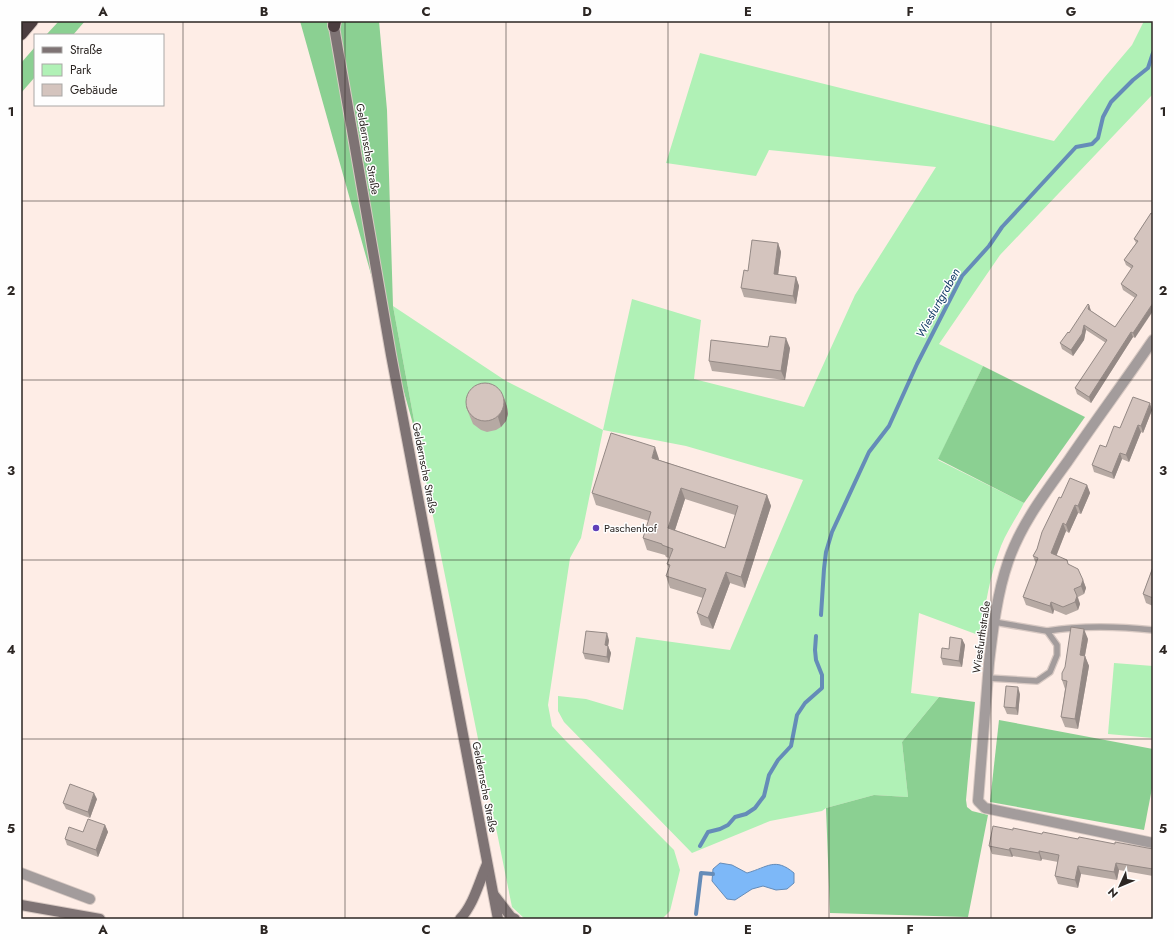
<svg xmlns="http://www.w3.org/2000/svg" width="1174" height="940" font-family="Jost,sans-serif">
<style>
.green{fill:#b0f1b6}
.forest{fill:#8bd092}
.water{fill:#7db8f8;stroke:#658cb8}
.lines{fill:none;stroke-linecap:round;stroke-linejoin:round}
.stream{stroke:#658cb8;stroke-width:4}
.lane-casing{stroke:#d8c9c3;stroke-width:8}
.street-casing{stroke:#d8c9c3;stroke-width:12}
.secondary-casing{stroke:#d8c9c3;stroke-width:12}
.highway-casing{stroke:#d8c9c3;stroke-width:14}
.lane{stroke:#a39c9c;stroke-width:5.5}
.street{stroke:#a39c9c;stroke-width:10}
.secondary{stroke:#7e7374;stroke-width:10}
.highway{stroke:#4c3e40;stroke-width:12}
.wall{fill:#b6a9a3;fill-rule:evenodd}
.shaded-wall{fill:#948985}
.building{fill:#d4c4be;stroke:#948985;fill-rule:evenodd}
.grid{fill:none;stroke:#2c2623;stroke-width:1;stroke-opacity:0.55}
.poi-dot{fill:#6040b8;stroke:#fefefe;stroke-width:1.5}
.labels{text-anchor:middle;stroke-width:3;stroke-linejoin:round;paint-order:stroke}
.street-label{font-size:11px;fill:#2c2623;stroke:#fefefe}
.poi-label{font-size:11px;fill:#2c2623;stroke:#fefefe;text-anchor:start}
.water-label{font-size:12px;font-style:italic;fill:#153e67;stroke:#fefefe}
.neatline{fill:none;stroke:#2c2623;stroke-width:1.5}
.grid-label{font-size:13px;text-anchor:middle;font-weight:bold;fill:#2c2623}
</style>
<rect width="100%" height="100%" fill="#feede6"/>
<g class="green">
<path d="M1144,21H1153V94L1000,255L939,344L983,366L938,460L1024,503C1017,517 1007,531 1001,546C990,575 985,605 981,636L919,613L911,693L939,697L902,742L908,797L874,795L826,808L822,811L770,821L692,853L564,722L558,711V696L586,699L623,710L636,637L730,650L803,480L686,446L603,430L581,538L570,558L548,705L552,726L564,739L674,850L680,870L670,911L662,919H525L512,907L418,442L393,306L506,381L603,430L632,299L701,320L694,379L804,407L855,295L936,167L769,150L756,176L666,163L700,53L1054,141L1104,78L1132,45Z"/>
<path d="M1114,663L1153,666V738L1108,734Z"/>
</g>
<g class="forest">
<path d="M59,21H85L73,35H46Z"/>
<path d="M300,21H379L387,110L393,306L418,442Z"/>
<path d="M35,47V77L21,93V63Z"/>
<path d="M983,366L1085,417L1024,503L938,459Z"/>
<path d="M939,697L975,702L966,800L967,807L972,811L988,815L968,917L830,913L826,808L874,795L908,797L902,742Z"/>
<path d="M999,720L1153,749V783L1144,830L990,802Z"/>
</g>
<path class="water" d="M720,863L732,865L747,873C768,867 775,857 794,873V883L787,889L776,890L763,886L752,889L735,900L727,899L712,881L713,869Z"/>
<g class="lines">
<g class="stream">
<path d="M821,615L824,569L826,552L832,532L869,452L889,426L917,364L962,276L989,246L1002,227L1076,147L1092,144L1098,138L1103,117L1111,102L1133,80L1148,68L1153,53"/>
<path d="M700,846L708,832L720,829L728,825L735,817L746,814L755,808L764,796L769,775L778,760L791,746L797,715L805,703L822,688V675L816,660L815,650L816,636"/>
<path d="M696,914L701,873L713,874"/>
</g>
<g class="lane-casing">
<g id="lane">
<path d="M1047,631C1083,625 1117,626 1153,630"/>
<path d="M988,678L1037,681L1050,672L1057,655V645L1047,631L994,622"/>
</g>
</g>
<g class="street-casing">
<g id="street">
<path d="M1153,340C1125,381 1096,420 1068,461C1045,493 1021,524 1008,562C997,594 993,629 989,663C985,709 982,755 978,801L985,808L1153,843"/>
<path d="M21,873L90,899"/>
</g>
</g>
<g class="secondary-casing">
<g id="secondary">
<path d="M333,21L391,355L498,919"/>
<path d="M494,895L511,917L515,919"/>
<path d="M21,905L100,919"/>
<path d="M460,919C474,904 479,882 487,864"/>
</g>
</g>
<g class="highway-casing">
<g id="highway">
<path d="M334,26L335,21"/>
<path d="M21,34L32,21"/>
</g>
</g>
<use href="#lane" class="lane"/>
<use href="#street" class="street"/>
<use href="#secondary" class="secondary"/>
<use href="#highway" class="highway"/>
</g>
<g class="wall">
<path d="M1151,213L1135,338L1133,337L1091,403L1077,394L1075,388L1106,343L1086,330L1084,340L1073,356L1062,349L1060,343L1069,333L1089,305L1091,311L1115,327L1135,298L1123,290L1121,284L1132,269L1126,265L1124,260L1136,243L1134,239Z"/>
<path d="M778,243L781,252L778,275L796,277L799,286L796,304L744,297L741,288L748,271Z"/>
<path d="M768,347L790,348L785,380L712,371L709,361Z"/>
<path d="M504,398L507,407L508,414L506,421L501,427L496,430L487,432L481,430L473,424L466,407Z"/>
<path d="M1152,410L1143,433L1141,432L1129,462L1122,459L1114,479L1094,472L1092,465L1120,428Z"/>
<path d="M659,459V460L767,495L771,506L745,588L730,583L713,629L701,625L697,613L703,598L670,588L666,576L669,568L667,564L669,558L666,557L665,555L647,550L643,538L649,521L596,505L592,493ZM685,499L735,515L725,548L675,530Z"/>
<path d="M1087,485L1090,493L1081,514L1078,513L1069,533L1066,531L1056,555L1069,565L1083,580L1086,588L1084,594L1078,597L1080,604L1078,610L1066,615L1054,610L1053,614L1026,605L1023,597L1036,564L1033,556L1037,549Z"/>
<path d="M1153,567V606L1146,603L1143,594Z"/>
<path d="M962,639L965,645L962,667L943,665L941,658L949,649Z"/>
<path d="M1088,639L1085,656L1089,666L1078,729L1065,727L1061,717L1065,689L1062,680Z"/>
<path d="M609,640L608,646L611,653L609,663L585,659L583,653Z"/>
<path d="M1020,694L1018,715L1007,714L1004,707Z"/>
<path d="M97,799L90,818L66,809L63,803Z"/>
<path d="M105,825L108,832L98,857L67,845L65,839L83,832Z"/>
<path d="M1013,830L1153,849V876L1119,870L1117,880L1081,874L1078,888L1058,884L1055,876L1058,862L1042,859L1041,861L1013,856L1012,857L992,854L989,846Z"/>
</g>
<g class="shaded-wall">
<path d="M778,243L781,252L777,283L774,274Z"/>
<path d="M796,277L799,286L796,304L793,296Z"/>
<path d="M1153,303V311L1135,338L1133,333Z"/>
<path d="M1089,305L1091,311L1090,314L1088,309Z"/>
<path d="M1084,325L1086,330L1084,340L1073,356L1071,350Z"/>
<path d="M1131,332L1133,337L1091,403L1089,397Z"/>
<path d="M786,338L790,348L785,380L781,371Z"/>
<path d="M504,398L507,407L508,414L506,421L501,427L498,417Z"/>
<path d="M1150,403L1152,410L1143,433L1141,426Z"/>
<path d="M1138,425L1141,432L1129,462L1126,455Z"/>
<path d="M655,447L659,459L656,470L652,458Z"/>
<path d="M1120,453L1122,459L1114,479L1112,473Z"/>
<path d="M1087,485L1090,493L1081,514L1078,506Z"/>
<path d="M681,488L685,499L672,539L668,528Z"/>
<path d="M767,495L771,506L745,588L741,577Z"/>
<path d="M1075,505L1078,513L1069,533L1066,525Z"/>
<path d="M1063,523L1066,531L1054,562L1051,553Z"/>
<path d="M726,572L730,583L713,629L708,618Z"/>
<path d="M1083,580L1086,588L1084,594L1081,586Z"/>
<path d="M1077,596L1080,604L1078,610L1075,602Z"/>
<path d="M1051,602L1054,610L1053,614L1050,606Z"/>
<path d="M1084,629L1088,639L1083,665L1080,655Z"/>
<path d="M607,633L609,640L607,652L605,645Z"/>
<path d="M962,639L965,645L962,667L959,661Z"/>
<path d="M608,646L611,653L609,663L607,657Z"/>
<path d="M1085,656L1089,666L1078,729L1075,719Z"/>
<path d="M1018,687L1020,694L1018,715L1016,708Z"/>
<path d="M94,793L97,799L90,818L88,812Z"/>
<path d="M105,825L108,832L98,857L96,850Z"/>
<path d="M1010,848L1013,856L1012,857L1009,850Z"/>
<path d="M1039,851L1042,859L1041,861L1039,853Z"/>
<path d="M1116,863L1119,870L1117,880L1114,872Z"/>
<path d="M1078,866L1081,874L1078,888L1075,880Z"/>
</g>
<g class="building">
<path d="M1151,213L1153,214V303L1133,333L1131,332L1089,397L1075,388L1107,340L1084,325L1082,334L1071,350L1060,343L1068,332L1069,333L1088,304L1089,305L1088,309L1115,327L1137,295L1121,284L1133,266L1124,260L1138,241L1134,239Z"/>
<path d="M752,240L778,243L774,274L796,277L793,296L741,288L744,270L748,271Z"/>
<path d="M770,336L786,338L781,371L709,361L711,340L768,347Z"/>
<circle cx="485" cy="402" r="19"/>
<path d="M1133,397L1150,403L1141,426L1138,425L1126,455L1120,453L1112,473L1092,465L1100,445L1106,447L1114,426L1120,428Z"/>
<path d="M611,433L655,447L652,458L767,495L741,577L726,572L708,618L697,613L706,589L666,576L670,565L667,564L673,549L662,545V544L643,538L651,512L592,493ZM681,488L738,506L725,548L668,528Z"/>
<path d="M1070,478L1087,485L1078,506L1075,505L1066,525L1063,523L1051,553L1067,560L1068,564L1078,569L1083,580L1081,586L1074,589L1077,596L1075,602L1063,607L1051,602L1050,606L1023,597L1038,558L1033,556L1037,549L1042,532L1059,497L1061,498Z"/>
<path d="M1153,567V598L1143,594Z"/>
<path d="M1071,627L1084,629L1080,655L1085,656L1075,719L1061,717L1067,681L1062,680V673L1065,667Z"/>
<path d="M586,631L607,633L605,645L608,646L607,657L583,653Z"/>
<path d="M950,637L962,639L959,661L941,658L942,648L949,649Z"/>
<path d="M1006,686L1018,687L1016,708L1004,707Z"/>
<path d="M70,784L94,793L88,812L63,803Z"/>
<path d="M88,819L105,825L96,850L65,839L69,827L83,832Z"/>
<path d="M993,826L1013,830V828L1042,834L1043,832L1078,839L1079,837L1115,844V842L1153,849V869L1116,863L1114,872L1078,866L1075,880L1055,876L1059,855L1039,851V853L1010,848L1009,850L989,846Z"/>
</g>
<path class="grid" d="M183,21V919M345,21V919M506,21V919M668,21V919M829,21V919M991,21V919M21,201H1153M21,380H1153M21,560H1153M21,739H1153"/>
<circle class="poi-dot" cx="596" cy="528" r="4"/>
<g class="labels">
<g class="street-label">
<text transform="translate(368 149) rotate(80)" y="4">Geldernsche Straße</text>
<text transform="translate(425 468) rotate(79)" y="4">Geldernsche Straße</text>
<text transform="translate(981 637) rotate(-82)" y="4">Wiesfurthstraße</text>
<text transform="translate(485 787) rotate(79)" y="4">Geldernsche Straße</text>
</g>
<g class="poi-label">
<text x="604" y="532">Paschenhof</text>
</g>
<g class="water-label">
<text transform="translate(938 303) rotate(-61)" y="4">Wiesfurtgraben</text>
</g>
</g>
<rect width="1174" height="940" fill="none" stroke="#fefefe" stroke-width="44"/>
<rect x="34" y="34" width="130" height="72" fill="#fefefe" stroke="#aaa8a6"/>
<rect x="42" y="47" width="20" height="6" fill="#7e7374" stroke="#aaa8a6"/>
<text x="70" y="54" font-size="12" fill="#2c2623">Straße</text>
<rect x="42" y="64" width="20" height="12" fill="#b0f1b6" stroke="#aaa8a6"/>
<text x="70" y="74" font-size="12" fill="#2c2623">Park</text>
<rect x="42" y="84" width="20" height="12" fill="#d4c4be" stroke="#aaa8a6"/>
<text x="70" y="94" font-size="12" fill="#2c2623">Gebäude</text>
<g transform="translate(1120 886) rotate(226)" stroke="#fefefe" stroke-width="3" paint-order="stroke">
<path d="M0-3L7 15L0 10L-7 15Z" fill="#2c2623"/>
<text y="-6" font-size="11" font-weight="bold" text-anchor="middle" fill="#2c2623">N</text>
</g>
<rect x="22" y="22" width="1130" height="896" class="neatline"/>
<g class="grid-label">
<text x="103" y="16">A</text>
<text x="264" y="16">B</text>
<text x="426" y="16">C</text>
<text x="587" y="16">D</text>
<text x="748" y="16">E</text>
<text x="910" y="16">F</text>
<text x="1071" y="16">G</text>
<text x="11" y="116">1</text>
<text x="1163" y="116">1</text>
<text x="11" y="295">2</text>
<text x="1163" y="295">2</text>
<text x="11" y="475">3</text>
<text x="1163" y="475">3</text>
<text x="11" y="654">4</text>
<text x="1163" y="654">4</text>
<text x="11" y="833">5</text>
<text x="1163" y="833">5</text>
<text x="103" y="934">A</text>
<text x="264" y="934">B</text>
<text x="426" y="934">C</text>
<text x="587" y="934">D</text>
<text x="748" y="934">E</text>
<text x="910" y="934">F</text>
<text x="1071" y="934">G</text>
</g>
</svg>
